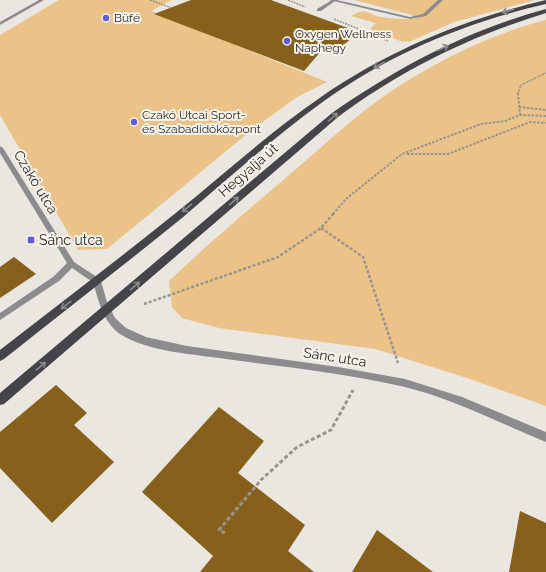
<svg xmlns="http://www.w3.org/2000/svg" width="546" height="572" font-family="Raleway,sans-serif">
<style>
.green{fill:#ebc287}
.building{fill:#87601b}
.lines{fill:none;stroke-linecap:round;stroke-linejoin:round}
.path-far3{stroke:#979590;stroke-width:1.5;stroke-dasharray:2 1;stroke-linecap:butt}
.path-far2{stroke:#979590;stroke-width:2;stroke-dasharray:2.5 1.5;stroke-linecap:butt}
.path-far1{stroke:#979590;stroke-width:2.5;stroke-dasharray:3 2;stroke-linecap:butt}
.path{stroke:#979590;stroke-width:3;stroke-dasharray:4 2.5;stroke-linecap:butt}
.service{fill:#8c8c8f;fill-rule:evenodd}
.minor{fill:#8c8c8f;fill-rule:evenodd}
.tertiary{fill:#8c8c8f;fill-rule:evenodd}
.primary{fill:#444449;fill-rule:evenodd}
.oneway{stroke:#8c8a8b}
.poi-dot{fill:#655bd5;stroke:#f7f3ed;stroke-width:1.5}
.labels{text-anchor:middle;stroke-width:4;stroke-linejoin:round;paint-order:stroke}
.far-poi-label{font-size:12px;fill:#2a2926;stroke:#f7f3ed;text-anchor:start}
.street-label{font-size:14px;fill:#2a2926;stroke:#f7f3ed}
.poi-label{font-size:14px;fill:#2a2926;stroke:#f7f3ed;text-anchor:start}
</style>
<rect width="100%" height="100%" fill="#eae6e0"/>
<g class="green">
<path d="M59,0H172L151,11L327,82L297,97L253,129L107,249L78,250L0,115V35Z"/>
<path d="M354,0H535L454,22L409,42L400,41L370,29L376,23L351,16C369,6 366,15 381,17C392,19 403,19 414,19L412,15Z"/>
<path d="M546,20V406L467,378L375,349L219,328L182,318L172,307L169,281C210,242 253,206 296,169C328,142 358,113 393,90C440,59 491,34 546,20Z"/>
</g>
<g class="building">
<path d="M191,0H271L359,32L334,53L322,50L304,71L154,14Z"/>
<path d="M14,257L36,274L0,298V267Z"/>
<path d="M56,385L87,413L74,425L114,462L52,523L0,468V432Z"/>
<path d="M219,407L264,441L238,473L305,525L288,551L314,572H200L213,556L142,492Z"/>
<path d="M520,511L546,523V572H509Z"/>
<path d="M377,530L433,572H352Z"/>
</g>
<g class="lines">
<g class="path-far3">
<path d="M150,0L172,8"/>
<path d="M288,0L305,7"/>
<path d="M334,19L388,41"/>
<path d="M518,94L521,85L546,73"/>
</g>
<g class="path-far2">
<path d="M518,93L520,115"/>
<path d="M519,107L546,110"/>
<path d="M407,154H448L530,122L546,123"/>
<path d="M333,214L346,199L402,154L481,124L505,121L520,115L546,116"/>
</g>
<g class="path-far1">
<path d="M321,228L363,257L398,363"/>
<path d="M144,304L278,257L321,228L334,213"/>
</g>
<path class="path" d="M225,533L219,530L261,480L297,447L331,430L353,390"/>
<path class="service" d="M332,0L335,1L321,11H317V9Z"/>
<g class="minor">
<path d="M39,0H44L0,25V22Z"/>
<path d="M329,0H337L410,17L423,14L438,0H443L426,16L410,19Z"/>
<path d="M0,146L3,148L74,262L100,279L101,281L97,284L94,283L72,268L59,281L0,320V313L53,277L67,263L0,153Z"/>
</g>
<path class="tertiary" d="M97,278L101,281L107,302L115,318L126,328L146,337L187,346L338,367L405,379L462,397L546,432V442C499,423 454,399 405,387C346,373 285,367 226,359C193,354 148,352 120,334C103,322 98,300 93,281Z"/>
<g class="primary">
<path d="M546,0V4C467,22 391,53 324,101C274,137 229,178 182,218C123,266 63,312 4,359L0,361V350C59,304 119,259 177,212C224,174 270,132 321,97C389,50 465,19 546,0Z"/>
<path d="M546,9V13C469,37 403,69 338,117L4,404L0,405V393L332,113C398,67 468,30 546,9Z"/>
</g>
</g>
<defs><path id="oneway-shaft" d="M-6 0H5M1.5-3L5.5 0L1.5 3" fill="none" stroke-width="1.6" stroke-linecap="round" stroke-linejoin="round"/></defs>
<g class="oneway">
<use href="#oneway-shaft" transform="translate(508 11) rotate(164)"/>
<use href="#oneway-shaft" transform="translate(443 48) rotate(-25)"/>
<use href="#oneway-shaft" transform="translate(379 65) rotate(151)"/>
<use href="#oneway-shaft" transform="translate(333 117) rotate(-39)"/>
<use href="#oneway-shaft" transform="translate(234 201) rotate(-41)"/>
<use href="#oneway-shaft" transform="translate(187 208) rotate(141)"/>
<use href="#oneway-shaft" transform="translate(135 286) rotate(-41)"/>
<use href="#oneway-shaft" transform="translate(66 305) rotate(142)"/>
<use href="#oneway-shaft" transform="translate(41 366) rotate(-40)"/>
</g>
<g class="poi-dot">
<circle cx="106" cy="18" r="4"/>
<circle cx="287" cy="41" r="4"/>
<circle cx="134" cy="122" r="4"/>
<rect x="27" y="236" width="8" height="8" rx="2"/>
</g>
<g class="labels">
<g class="far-poi-label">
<text x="114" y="22">Büfé</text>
<text x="295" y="38">Oxygen Wellness<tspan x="295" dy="14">Naphegy</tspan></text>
<text x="142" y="119">Czakó Utcai Sport-<tspan x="142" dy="14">és Szabadidőközpont</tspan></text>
</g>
<g class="street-label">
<text transform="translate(248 170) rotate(-41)" y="5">Hegyalja út</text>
<text transform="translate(36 182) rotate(59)" y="5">Czakó utca</text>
<text transform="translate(335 357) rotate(9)" y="5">Sánc utca</text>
</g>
<g class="poi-label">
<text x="39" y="245">Sánc utca</text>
</g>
</g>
</svg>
